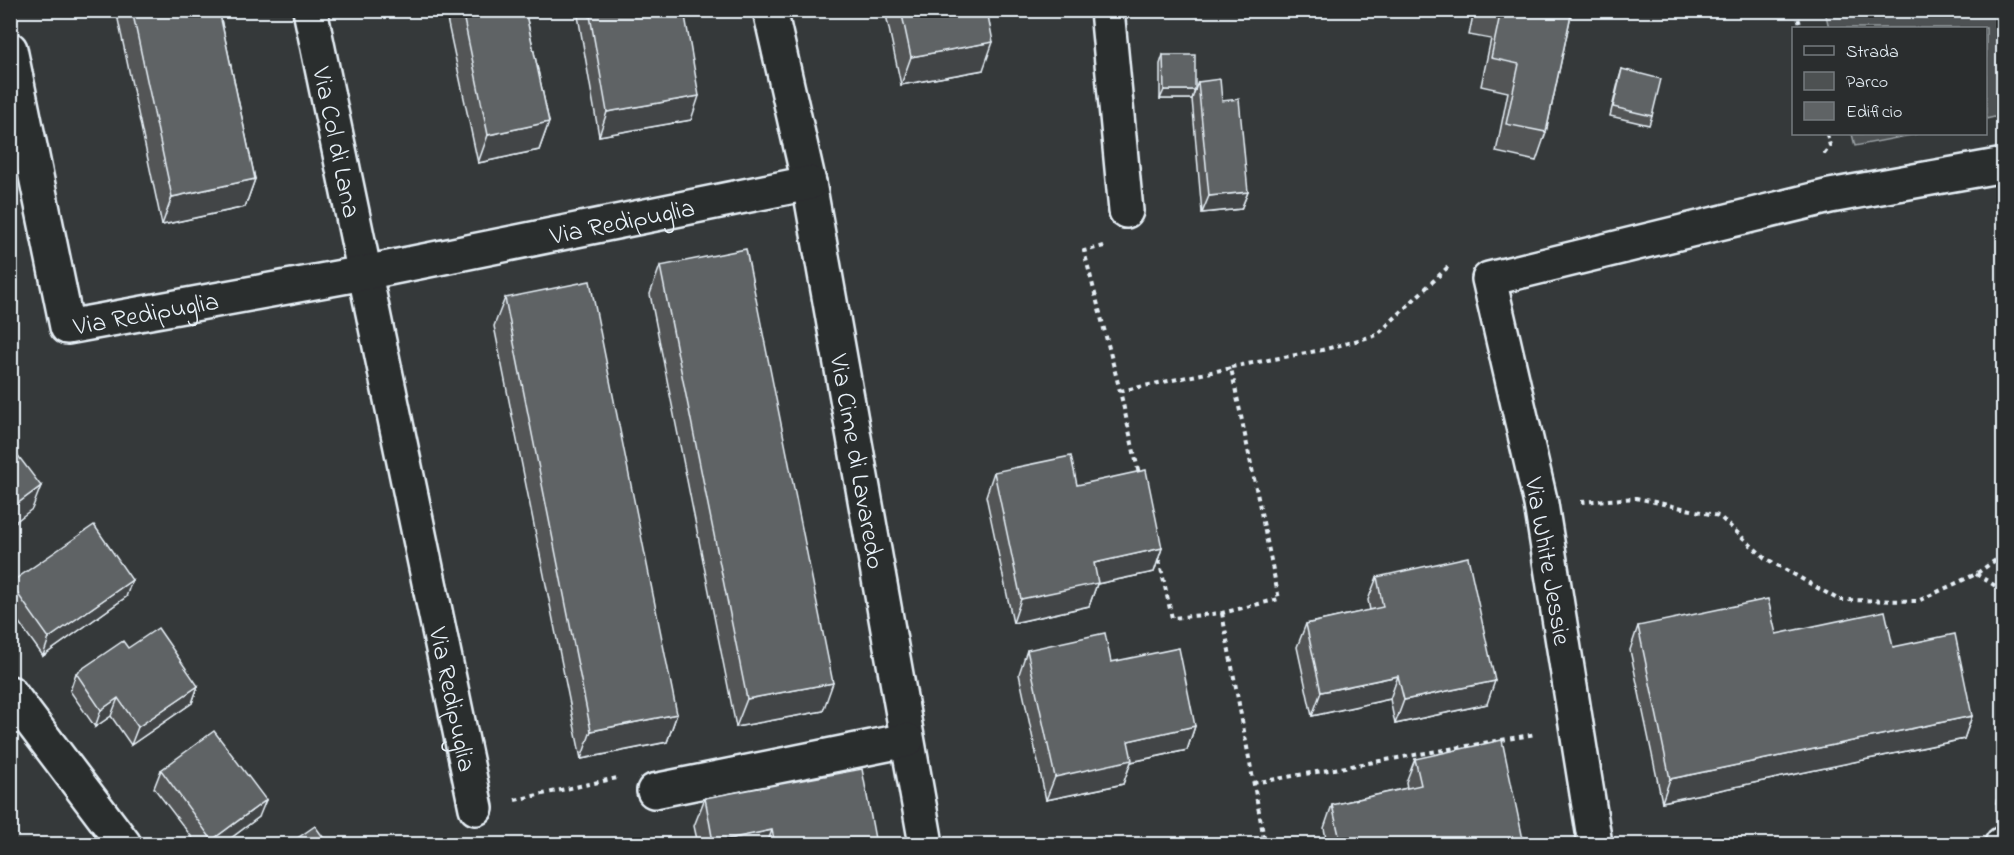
<svg xmlns="http://www.w3.org/2000/svg" width="2014" height="855" font-family="'Indie Flower',sans-serif">
<style>
.green{fill:#4d5152;stroke:#9aa1a5;stroke-width:1.5}
.lines{fill:none;stroke-linecap:round;stroke-linejoin:round}
.minor-casing{stroke:#e8f1f8;stroke-width:38}
.path{stroke:#e8f1f8;stroke-width:4;stroke-dasharray:4.5 4.5;stroke-linecap:butt}
.minor{stroke:#2a2d2e;stroke-width:33}
.wall{fill:#525557;stroke:#e8f1f8;stroke-width:1.5}
.shaded-wall{fill:#424547;stroke:#e8f1f8;stroke-width:1.5}
.building{fill:#5f6365;stroke:#e8f1f8;stroke-width:1.5}
.labels{text-anchor:middle;stroke-width:5;stroke-linejoin:round;paint-order:stroke}
.street-label{font-size:26px;fill:#e8f1f8;stroke:#2a2d2e}
</style>
<rect width="100%" height="100%" fill="#35393a"/>
<filter id="ink" filterUnits="userSpaceOnUse"><feTurbulence type="fractalNoise" baseFrequency=".0167" numOctaves="2"/><feDisplacementMap in="SourceGraphic" scale="12" xChannelSelector="R" yChannelSelector="G"/><feConvolveMatrix kernelMatrix="1 2 1 2 8 2 1 2 1" color-interpolation-filters="sRGB"/></filter>
<g filter="url(#ink)">
<g class="green">
<path d="M1825,11H2003V115L1986,119V28H1829Z"/>
<path d="M1852,134H1917L1855,146Z"/>
</g>
<g class="lines">
<g class="minor-casing">
<g id="minor">
<path id="s1" d="M310,10L476,808"/>
<path id="s2" d="M770,10L809,183L926,844"/>
<path d="M1107,10L1126,211"/>
<path id="s3" d="M10,49L67,327L364,273L809,183"/>
<path d="M10,693L124,844"/>
<path d="M654,791L907,740"/>
<path d="M1595,844L1541,504L1489,279L1830,196L2004,165"/>
<path d="M2002,844H2004"/>
</g>
</g>
<g class="path">
<path d="M1796,10L1801,28"/>
<path d="M1824,154L1830,146L1827,134"/>
<path d="M1104,246L1084,251L1120,391L1139,474"/>
<path d="M1231,367L1322,350L1377,335L1450,265"/>
<path d="M1120,391L1231,368L1279,599L1222,613L1172,618L1158,555"/>
<path d="M1581,502L1636,498L1719,516L1765,558L1839,600L1918,601L1976,574L2004,554"/>
<path d="M1976,574L2004,591"/>
<path d="M1222,613L1265,844"/>
<path d="M1253,783L1536,734"/>
<path d="M515,800L617,778"/>
<path d="M1997,804L2004,761"/>
</g>
<use href="#minor" class="minor"/>
</g>
<g class="wall">
<path d="M116,10H219L255,179L245,207L162,225Z"/>
<path d="M445,10H525L549,122L539,150L478,163Z"/>
<path d="M577,10H684L691,120L599,136Z"/>
<path d="M885,10H987L983,70L901,85Z"/>
<path d="M1474,10H1572L1546,132L1536,161L1496,152L1508,92L1481,86L1491,39L1469,35Z"/>
<path d="M1163,55L1195,90L1198,82L1222,101L1248,192L1241,209L1202,213L1192,99H1160V64Z"/>
<path d="M1622,69L1652,116L1649,125L1610,116L1619,79Z"/>
<path d="M660,266L823,711L736,727L650,294Z"/>
<path d="M505,298L677,714L667,742L581,759L494,326Z"/>
<path d="M994,472L1077,485L1162,548L1154,572L1097,584L1089,606L1013,623L986,496Z"/>
<path d="M1377,577L1487,704L1395,724L1390,699L1312,716L1297,647L1306,624L1370,610L1368,600Z"/>
<path d="M10,583L126,597L43,656L10,610Z"/>
<path d="M1638,626L1776,634L1893,647L1972,716L1964,739L1662,802L1630,650Z"/>
<path d="M128,648L198,686L192,703L131,745L111,716L95,727L70,691L76,673Z"/>
<path d="M1027,650L1111,662L1195,726L1187,750L1131,762L1123,784L1046,800L1019,674Z"/>
<path d="M1415,759L1524,844H1327L1324,828L1332,805L1407,788L1406,782Z"/>
<path d="M161,770L259,817L223,844H197L154,788Z"/>
<path d="M705,798L876,844H698L694,826Z"/>
</g>
<g class="shaded-wall">
<path d="M993,42L983,70L901,85L911,57Z"/>
<path d="M1164,90H1195L1192,99H1160Z"/>
<path d="M699,96L691,120L599,136L607,112Z"/>
<path d="M549,122L539,150L478,163L488,135Z"/>
<path d="M255,179L245,207L162,225L172,197Z"/>
<path d="M1248,192L1241,209L1202,213L1209,196Z"/>
<path d="M41,486L32,509L10,526V509Z"/>
<path d="M1162,548L1154,572L1097,584L1089,606L1013,623L1021,599L1094,563Z"/>
<path d="M132,580L126,597L43,656L49,638Z"/>
<path d="M1398,676L1390,699L1312,716L1321,692Z"/>
<path d="M1495,681L1487,704L1395,724L1404,700Z"/>
<path d="M833,683L823,711L736,727L747,699Z"/>
<path d="M198,686L192,703L131,745L138,727Z"/>
<path d="M118,698L111,716L95,727L101,710Z"/>
<path d="M677,714L667,742L581,759L591,731Z"/>
<path d="M1972,716L1964,739L1662,802L1670,779Z"/>
<path d="M1195,726L1187,750L1131,762L1123,784L1046,800L1055,777L1128,741Z"/>
<path d="M266,800L259,817L223,844H211L212,840Z"/>
<path d="M772,830L767,844H712L713,842Z"/>
</g>
<g class="building">
<path d="M132,10H219L255,179L172,197Z"/>
<path d="M462,10H525L549,122L488,135Z"/>
<path d="M589,10H684L699,96L607,112Z"/>
<path d="M901,10H987L993,42L911,57Z"/>
<path d="M1572,10L1546,132L1506,124L1519,64L1491,58L1501,10Z"/>
<path d="M1163,55H1195V90H1164Z"/>
<path d="M1622,69L1661,79L1652,116L1613,107Z"/>
<path d="M1220,79L1222,101L1239,99L1248,192L1209,196L1198,82Z"/>
<path d="M746,249L833,683L747,699L660,266Z"/>
<path d="M590,281L677,714L591,731L505,298Z"/>
<path d="M10,445L41,486L10,509Z"/>
<path d="M1071,456L1077,485L1146,470L1162,548L1094,563L1098,583L1021,599L994,472Z"/>
<path d="M94,525L132,580L49,638L10,583Z"/>
<path d="M1468,557L1495,681L1404,700L1398,676L1321,692L1306,624L1383,607L1377,577Z"/>
<path d="M1768,599L1776,634L1885,611L1893,647L1955,634L1972,716L1670,779L1638,626Z"/>
<path d="M158,628L198,686L138,727L118,698L101,710L76,673L123,641L128,648Z"/>
<path d="M1105,633L1111,662L1179,648L1195,726L1128,741L1132,760L1055,777L1027,650Z"/>
<path d="M214,731L266,800L212,840L161,770Z"/>
<path d="M1502,740L1524,844H1341L1332,805L1421,785L1415,759Z"/>
<path d="M862,769L876,844H775L772,830L713,842L705,798Z"/>
<path d="M315,826L328,844H289Z"/>
</g>
</g>
<g class="labels">
<g class="street-label">
<text dy="9" stroke="none"><textPath href="#s1" startOffset="135">Via Col di Lana</textPath></text>
<text dy="9" stroke="none"><textPath href="#s3" startOffset="849">Via Redipuglia</textPath></text>
<text dy="9" stroke="none"><textPath href="#s3" startOffset="364">Via Redipuglia</textPath></text>
<text dy="9" stroke="none"><textPath href="#s2" startOffset="460">Via Cime di Lavaredo</textPath></text>
<text transform="translate(1549 561) rotate(80)" y="9">Via White Jessie</text>
<text dy="9" stroke="none"><textPath href="#s1" startOffset="704">Via Redipuglia</textPath></text>
</g>
</g>
<rect width="2014" height="855" fill="none" stroke="#2a2d2e" stroke-width="36"/>
<rect x="18" y="18" width="1978" height="819" fill="none" stroke="#e8f1f8" stroke-width="2" filter="url(#ink)"/>
<rect x="1792" y="27" width="195" height="108" fill="#2a2d2e" stroke="#767b7f" stroke-width="1.5"/>
<rect x="1804" y="46" width="30" height="9" fill="#2a2d2e" stroke="#767b7f" stroke-width="1.5"/>
<text x="1846" y="57" font-size="18" fill="#e8f1f8">Strada</text>
<rect x="1804" y="72" width="30" height="18" fill="#4d5152" stroke="#767b7f" stroke-width="1.5"/>
<text x="1846" y="87" font-size="18" fill="#e8f1f8">Parco</text>
<rect x="1804" y="102" width="30" height="18" fill="#5f6365" stroke="#767b7f" stroke-width="1.5"/>
<text x="1846" y="117" font-size="18" fill="#e8f1f8">Edificio</text>
</svg>
